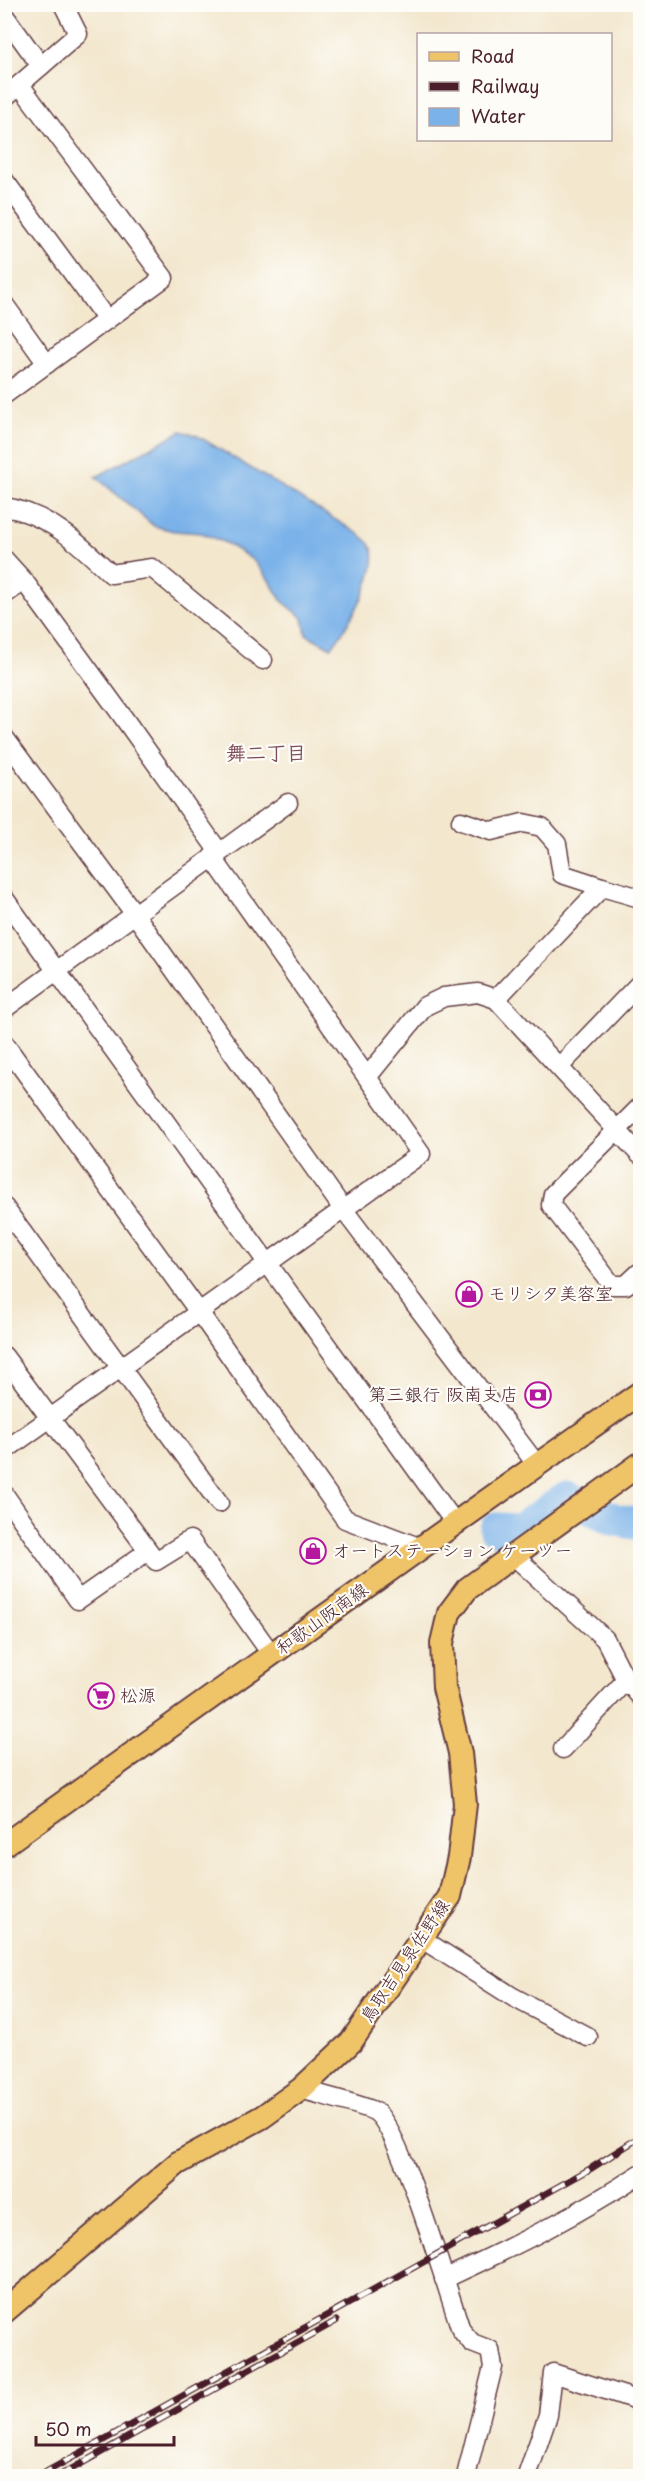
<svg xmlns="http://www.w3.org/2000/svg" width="645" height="2481" font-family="'Playpen Sans','Klee One',sans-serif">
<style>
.water{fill:#7ab2e9;stroke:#62688a;stroke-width:1.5}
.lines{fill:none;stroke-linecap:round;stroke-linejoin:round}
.river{stroke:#7ab2e9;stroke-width:33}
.minor-casing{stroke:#633d43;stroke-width:21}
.major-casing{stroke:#633d43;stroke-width:26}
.minor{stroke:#fff;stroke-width:18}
.major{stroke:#efc469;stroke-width:22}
.rail-casing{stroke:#4a1f2b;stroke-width:7}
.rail{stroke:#fdfcf7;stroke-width:4.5;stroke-dasharray:14;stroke-linecap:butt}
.labels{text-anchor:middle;stroke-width:4.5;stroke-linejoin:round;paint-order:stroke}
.poi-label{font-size:18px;fill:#4a1f2b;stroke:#fdfcf7;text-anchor:start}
.street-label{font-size:18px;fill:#4a1f2b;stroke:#fdfcf7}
.neighbourhood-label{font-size:20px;font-weight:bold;fill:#7f4e5e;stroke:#fdfcf7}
</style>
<rect width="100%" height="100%" fill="#fdfcf7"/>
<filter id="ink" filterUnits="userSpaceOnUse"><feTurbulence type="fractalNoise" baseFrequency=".0167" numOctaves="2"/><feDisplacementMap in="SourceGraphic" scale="12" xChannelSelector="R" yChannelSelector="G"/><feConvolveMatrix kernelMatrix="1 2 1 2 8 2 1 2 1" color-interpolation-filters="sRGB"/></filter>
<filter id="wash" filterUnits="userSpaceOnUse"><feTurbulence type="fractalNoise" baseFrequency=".008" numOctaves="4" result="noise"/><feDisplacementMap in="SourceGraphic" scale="24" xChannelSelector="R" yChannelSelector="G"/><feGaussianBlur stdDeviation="1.35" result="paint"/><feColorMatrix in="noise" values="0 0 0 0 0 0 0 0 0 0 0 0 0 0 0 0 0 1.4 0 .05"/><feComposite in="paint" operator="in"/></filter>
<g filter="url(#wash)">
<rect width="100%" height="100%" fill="#f3e7ce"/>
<path class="water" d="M181,431L198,436L359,534C362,537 367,540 370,544C385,567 347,629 331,648L306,634L303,618L281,600L269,580L253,560L228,544L202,533L174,531L154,526L96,477Z"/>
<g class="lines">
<path class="river" d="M496,1529L520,1530L567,1498L616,1520L640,1524"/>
</g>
</g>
<g filter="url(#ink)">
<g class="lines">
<g class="minor-casing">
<g id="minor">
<path d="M4,15L41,66"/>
<path d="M4,98L78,34L63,4"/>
<path d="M4,180L107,320"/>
<path d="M4,304L47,364"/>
<path d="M4,395L164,278L20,85"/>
<path d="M4,507C48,513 81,545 111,574L152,568L263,660"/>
<path d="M4,559L24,581L118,710L219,852"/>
<path d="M4,595L24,581"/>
<path d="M4,737L134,913L343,1209L537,1465"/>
<path d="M461,821L491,831L523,823L542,827L557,844L562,874L602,887"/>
<path d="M4,898L455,1523"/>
<path d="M496,999L602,887L640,898"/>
<path d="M4,1009L288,803"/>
<path d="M4,1043L199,1312L345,1519L421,1548"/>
<path d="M559,1067L640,983"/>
<path d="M368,1076L425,1006L444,997L478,993L496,999L640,1155"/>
<path d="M640,1107L553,1194L551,1205L612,1285H626L640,1272"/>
<path d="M4,1207L219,1503"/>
<path d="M4,1356L156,1561L190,1540L272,1655"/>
<path d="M4,1451L421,1154L212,857"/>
<path d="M4,1494L78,1600L148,1551"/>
<path d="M514,1556L605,1639L626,1680L640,1696"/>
<path d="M563,1749L626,1680"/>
<path d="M422,1939L513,1997L588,2037"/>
<path d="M301,2089C316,2094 367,2106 376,2112C401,2131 448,2292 461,2330L472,2343L490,2350L493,2367L466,2476"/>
<path d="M444,2279C511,2248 578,2215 640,2174"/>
<path d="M527,2476L548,2415L553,2373L640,2401"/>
</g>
</g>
<g class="major-casing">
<g id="major">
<path d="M4,1845L537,1465L640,1393"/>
<path d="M4,2312L178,2163L262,2117L301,2089L351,2042L450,1896L459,1857L465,1804L460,1753L444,1687L442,1643L449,1613L467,1589L640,1464"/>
</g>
</g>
<use href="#minor" class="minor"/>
<use href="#major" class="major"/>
<g class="rail-casing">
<g id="rail">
<path d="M39,2476L590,2169L640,2137"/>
<path d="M59,2476L336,2321"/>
</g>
</g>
<use href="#rail" class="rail"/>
</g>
</g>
<defs>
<g id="shop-ring" transform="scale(1.35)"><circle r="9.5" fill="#fdfcf7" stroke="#b5179e" stroke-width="1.5"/><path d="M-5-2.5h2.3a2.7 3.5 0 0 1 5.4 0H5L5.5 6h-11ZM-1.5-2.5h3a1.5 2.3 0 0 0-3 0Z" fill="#b5179e"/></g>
<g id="bank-ring" transform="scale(1.35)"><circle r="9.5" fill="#fdfcf7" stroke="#b5179e" stroke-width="1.5"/><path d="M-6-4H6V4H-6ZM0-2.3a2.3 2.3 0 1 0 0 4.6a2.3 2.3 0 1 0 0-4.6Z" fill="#b5179e"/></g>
<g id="supermarket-ring" transform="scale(1.35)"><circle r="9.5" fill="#fdfcf7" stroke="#b5179e" stroke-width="1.5"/><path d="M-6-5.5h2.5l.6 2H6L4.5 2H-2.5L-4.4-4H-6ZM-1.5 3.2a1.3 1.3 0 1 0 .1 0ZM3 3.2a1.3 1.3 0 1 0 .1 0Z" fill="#b5179e"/></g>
</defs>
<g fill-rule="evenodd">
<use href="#shop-ring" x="469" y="1294"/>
<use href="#bank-ring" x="538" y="1395"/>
<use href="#shop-ring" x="313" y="1551"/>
<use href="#supermarket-ring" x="101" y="1696"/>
</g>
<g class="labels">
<g class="poi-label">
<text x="488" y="1300">モリシタ美容室</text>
<text x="518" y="1401" text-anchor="end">第三銀行 阪南支店</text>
<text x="332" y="1557">オートステーション ケーツー</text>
<text x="120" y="1702">松源</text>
</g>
<g class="street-label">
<text transform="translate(322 1619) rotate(-36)" y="6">和歌山阪南線</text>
<text transform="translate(405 1961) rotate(-56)" y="6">鳥取吉見泉佐野線</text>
</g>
<g class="neighbourhood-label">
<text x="266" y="760">舞二丁目</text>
</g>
</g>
<rect width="645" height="2481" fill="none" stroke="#fdfcf7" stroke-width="24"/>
<rect x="417" y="33" width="195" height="108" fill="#fdfcf7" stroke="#b5a4a5" stroke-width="1.5"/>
<rect x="429" y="52" width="30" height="9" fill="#efc469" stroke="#b5a4a5" stroke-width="1.5"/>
<text x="471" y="63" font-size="18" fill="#4a1f2b">Road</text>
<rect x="429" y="82" width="30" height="9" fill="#4a1f2b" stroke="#b5a4a5" stroke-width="1.5"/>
<text x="471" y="93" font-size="18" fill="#4a1f2b">Railway</text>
<rect x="429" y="108" width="30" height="18" fill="#7ab2e9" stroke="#b5a4a5" stroke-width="1.5"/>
<text x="471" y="123" font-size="18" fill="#4a1f2b">Water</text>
<path d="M36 2436v9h138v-9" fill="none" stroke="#4a1f2b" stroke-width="3"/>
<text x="45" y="2436" font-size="18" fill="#4a1f2b" stroke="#fdfcf7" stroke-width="4.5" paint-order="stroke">50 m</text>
</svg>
